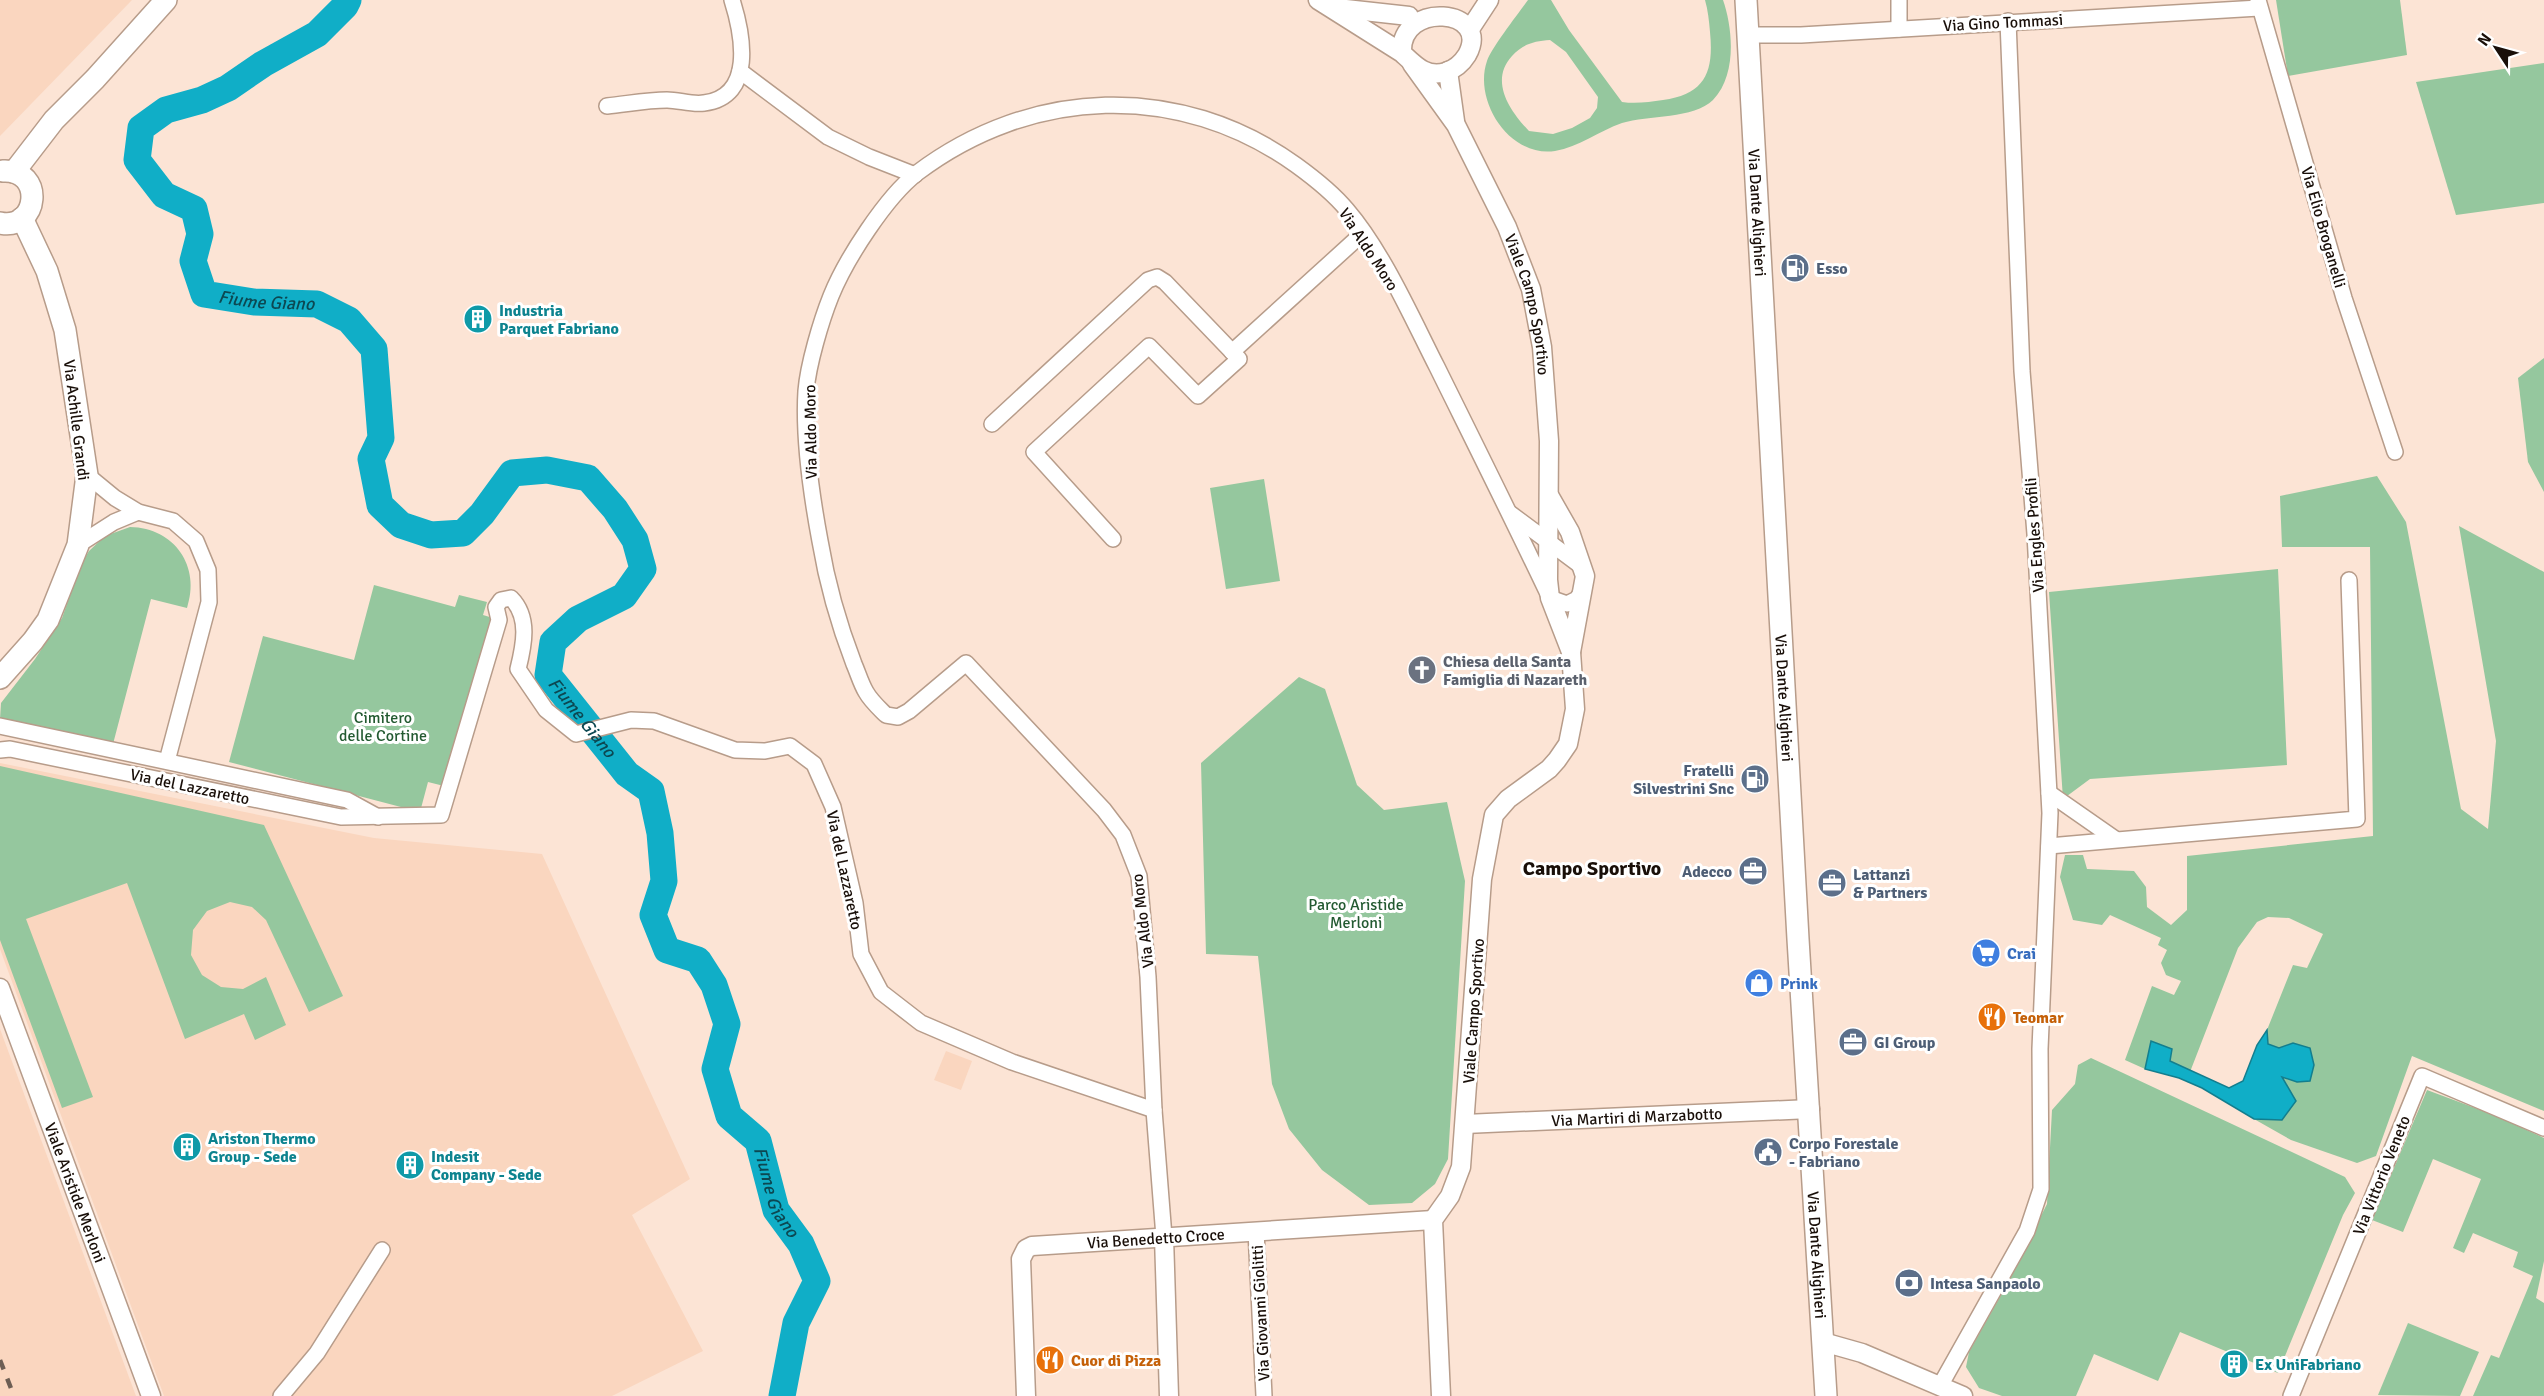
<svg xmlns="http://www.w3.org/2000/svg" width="2544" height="1396" font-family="Signika,sans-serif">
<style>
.built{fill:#fad6bf}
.green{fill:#95c79e;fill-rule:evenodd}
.water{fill:#10aec7;stroke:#137e8e;stroke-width:1.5}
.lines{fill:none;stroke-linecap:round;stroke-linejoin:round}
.river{stroke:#10aec7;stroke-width:27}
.minor-casing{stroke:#b79c8a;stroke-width:18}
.tertiary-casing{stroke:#b79c8a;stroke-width:21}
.secondary-casing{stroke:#b79c8a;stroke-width:24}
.minor{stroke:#fff;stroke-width:15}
.tertiary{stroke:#fff;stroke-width:18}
.secondary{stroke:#fff;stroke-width:21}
.rail{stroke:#6d5e54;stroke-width:4.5;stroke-dasharray:10 10;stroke-linecap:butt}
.labels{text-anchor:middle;stroke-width:6;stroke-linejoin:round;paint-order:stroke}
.street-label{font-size:16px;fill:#190f09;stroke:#fff}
.service-label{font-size:16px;font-weight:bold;fill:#4e5e75;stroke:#fff;text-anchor:start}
.culture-label{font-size:16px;font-weight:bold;fill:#0d838f;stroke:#fff;text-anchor:start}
.worship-label{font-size:16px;font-weight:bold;fill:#5b616d;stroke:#fff;text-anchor:start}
.park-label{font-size:16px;fill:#235a31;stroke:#fff}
.shop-label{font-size:16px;font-weight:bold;fill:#366cbe;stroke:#fff;text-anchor:start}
.food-label{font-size:16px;font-weight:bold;fill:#c56008;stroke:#fff;text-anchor:start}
.water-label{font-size:18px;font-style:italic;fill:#0c4852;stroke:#fff}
.quarter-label{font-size:20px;font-weight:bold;fill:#190f09;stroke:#fff}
</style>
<rect width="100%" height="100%" fill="#fce4d5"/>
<g class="built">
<path d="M0,0H132L0,136Z"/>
<path d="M0,763L374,838L542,854L690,1179L632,1215L703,1351L612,1396H164L0,949Z"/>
<path d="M0,1029L136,1396H0Z"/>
<path d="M946,1051L972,1061L961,1090L934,1080Z"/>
</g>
<g class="green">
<path d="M1528,0H1551L1569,30L1622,102C1636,104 1649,102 1663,100C1705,94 1714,72 1710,32C1709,21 1708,10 1705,0H1723C1733,29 1737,75 1713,100C1694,119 1648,115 1622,123C1599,131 1579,147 1555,151C1510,158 1473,101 1487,61C1492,47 1518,14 1528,0ZM1550,40L1566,52L1598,97L1597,108L1590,118L1572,128L1553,134L1529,131C1510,111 1489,81 1512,56C1523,44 1534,41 1550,40Z"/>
<path d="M2276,0H2400L2407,55L2288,76Z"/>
<path d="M2544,63V203L2456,215L2416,82Z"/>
<path d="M2544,358V492L2528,462L2518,378Z"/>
<path d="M2377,476L2406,522L2461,809L2488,829L2496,741L2459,526L2544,572V1111L2412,1056L2376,1156L2357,1163L2291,1140L2254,1119L2282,1120L2281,1076L2293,1043L2279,1048L2268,1044L2267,1030L2293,965L2307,968L2323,934L2289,918L2268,917L2257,922L2238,948L2190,1072L2170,1061L2151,1041L2145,1069L2125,1060L2152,986L2174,995L2181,981L2166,975L2161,963L2167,950L2158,945L2161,938L2110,915L2102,925L2073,920L2060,877L2065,855H2083L2087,869L2134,871L2146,887L2147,907L2171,925L2187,910V856L2373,836L2370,547H2282L2280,496Z"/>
<path d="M1264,479L1280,581L1226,589L1210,488Z"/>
<path d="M130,527C175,528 201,567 187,608L151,599L113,744L0,719L1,703L35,659L62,618L81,564L89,551L105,536Z"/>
<path d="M2278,569L2287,765L2090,779L2063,799L2049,592Z"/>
<path d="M374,585L455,607L459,595L487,602L483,615L493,618L448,787L428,782L420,812L229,762L263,636L354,660Z"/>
<path d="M1299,677L1325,689L1357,785L1384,810L1447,802L1465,881L1448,1159L1435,1184L1412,1203L1369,1205L1322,1170L1289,1129L1272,1084L1258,956L1206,954L1201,763Z"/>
<path d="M0,766L264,825L343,996L309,1012L266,920L252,907L230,902L207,911L193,930L191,955L202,975L221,987L243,989L266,977L286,1025L255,1040L244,1014L185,1039L127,883L26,919L93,1097L62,1108L0,940Z"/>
<path d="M2091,1058L2345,1177L2355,1193L2343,1215L2278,1373L2180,1332L2158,1381L2094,1354L2076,1396H2002L1979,1388L1966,1367L1969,1352L2001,1295L2047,1204L2052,1110L2075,1084L2078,1065Z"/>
<path d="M2427,1090L2494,1115L2544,1138V1261L2536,1298L2544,1303V1396H2473L2491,1355L2499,1358L2533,1276L2513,1267L2518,1252L2473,1233L2464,1253L2453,1248L2481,1179L2433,1159L2403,1232L2372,1220Z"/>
<path d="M2408,1323L2479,1352L2460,1396L2378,1395Z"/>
</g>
<path class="water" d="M2267,1030L2268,1044L2279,1048L2293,1043L2310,1048L2314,1065L2310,1081L2297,1082L2282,1077L2296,1101L2282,1120L2254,1119L2202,1088L2179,1078L2145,1069L2151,1041L2172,1049L2170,1061L2229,1088L2243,1081L2257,1045Z"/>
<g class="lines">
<path class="river" id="s1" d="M348,0L345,6L317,34L263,64L228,88L202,100L166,110L141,128L137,160L164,195L194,209L200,234L193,261L204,294L254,302L317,304L349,320L374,349L381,438L371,459L380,505L401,525L431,535L463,533L482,514L512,473L547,470L588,478L615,509L635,540L643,569L624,596L578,619L553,642L548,675L627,774L651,791L660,833L664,881L653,915L667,950L698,960L714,985L727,1024L715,1069L729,1116L758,1141L776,1210L801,1244L817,1281L796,1323L782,1396"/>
<g class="minor-casing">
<g id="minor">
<path d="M1899,0V29"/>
<path d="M2258,0L2344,298L2395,452"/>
<path d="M1748,35H1801L2259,8"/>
<path d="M740,71L828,137L869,157L915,175"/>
<path d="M607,106C627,104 647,100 667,100C679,100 692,105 704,103C755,97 743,35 732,0"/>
<path d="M1232,352L1363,233"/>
<path d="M992,424L1148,280L1157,277L1165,282L1239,359L1198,396L1149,346L1034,452L1113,539"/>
<path d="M87,475L115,498L138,512L173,521L196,541L208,570L209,602L167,761"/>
<path d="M1511,514L1581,566"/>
<path d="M78,545L114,522L138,512"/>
<path d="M0,726L347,800L378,817"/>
<path d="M0,750L10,749L341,817L441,815L499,620L496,607L501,600L511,598C530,617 524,645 518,669L546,710L576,734L631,720L654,721L735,750L765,751L790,746L814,764L833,807L855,903L861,954L881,992L921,1023L1012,1062L1154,1110"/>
<path d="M2049,793L2115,839"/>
<path d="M2049,846L2357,819L2349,580"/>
<path d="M1256,1231L1264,1396"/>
<path d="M1164,1237L1154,1110L1148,977L1139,876L1123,835L1104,810L966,663L909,711L898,717L886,715C879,708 871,701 866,692C861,684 858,673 854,664C839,625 827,583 820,541C811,493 803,440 806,391C808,365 821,321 831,296C846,259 886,197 917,173C1031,87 1179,81 1296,165C1314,178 1333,193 1347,210C1383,252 1412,318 1437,367C1475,444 1513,520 1550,598L1567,604L1577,599L1583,590"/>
<path d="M1940,1386L2027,1231L2041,1189L2040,1049L2050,813L2035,534L2022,371L2008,21"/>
<path d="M281,1396L317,1353L382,1250"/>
<path d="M2291,1396L2422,1076L2544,1128"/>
</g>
</g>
<g class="tertiary-casing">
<g id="tertiary">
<path d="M1318,0L1402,53C1415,65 1426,78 1446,72C1455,69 1462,63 1467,55C1493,8 1399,0 1402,53"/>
<path d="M1337,8L1409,16"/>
<path d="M1470,29L1489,0"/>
<path id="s2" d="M1412,64L1456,125L1507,227L1531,289L1542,347L1549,441L1548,580L1550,598L1571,652L1575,709L1568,744L1557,760L1549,769L1508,799L1494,815L1482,879L1461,1167L1450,1196L1433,1220L1441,1396"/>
<path d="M1448,71L1455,121"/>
<path d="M1550,497L1570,532L1585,576L1571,652"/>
<path id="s3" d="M0,988L151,1396"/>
<path id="s4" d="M1465,1124L1810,1109"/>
<path d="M1164,1237L1169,1396"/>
<path d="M1823,1342L1862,1353L1963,1396"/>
<path id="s5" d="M1026,1396L1021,1259L1026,1249L1032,1246L1433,1220"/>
</g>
</g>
<g class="secondary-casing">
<g id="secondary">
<path id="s6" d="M1746,0L1798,939L1826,1396"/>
<path d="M14,172L54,120L95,79L166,0"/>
<path d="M0,223C39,231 45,169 3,171"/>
<path d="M0,678L33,641L48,620L78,545L87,475L65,330L47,271L22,218"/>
</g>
</g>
<use href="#minor" class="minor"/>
<use href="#tertiary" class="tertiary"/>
<use href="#secondary" class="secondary"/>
<path class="rail" d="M0,1360L14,1396"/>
</g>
<defs>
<g id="fuel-disc" transform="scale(1.5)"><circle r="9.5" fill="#5c6f8a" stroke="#fff"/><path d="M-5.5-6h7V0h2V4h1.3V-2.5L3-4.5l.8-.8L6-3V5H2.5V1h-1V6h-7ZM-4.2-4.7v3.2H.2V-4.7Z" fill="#fff"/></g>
<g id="building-disc" transform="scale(1.5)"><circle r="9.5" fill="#0f9aa8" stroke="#fff"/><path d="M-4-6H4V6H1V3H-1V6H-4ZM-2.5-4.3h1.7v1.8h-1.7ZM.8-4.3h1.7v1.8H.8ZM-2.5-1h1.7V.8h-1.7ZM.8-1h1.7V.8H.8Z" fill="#fff"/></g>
<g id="church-disc" transform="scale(1.5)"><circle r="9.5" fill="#6b7280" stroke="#fff"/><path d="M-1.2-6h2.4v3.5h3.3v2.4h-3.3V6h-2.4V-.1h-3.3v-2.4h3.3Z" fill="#fff"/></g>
<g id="office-disc" transform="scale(1.5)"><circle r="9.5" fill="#5c6f8a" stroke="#fff"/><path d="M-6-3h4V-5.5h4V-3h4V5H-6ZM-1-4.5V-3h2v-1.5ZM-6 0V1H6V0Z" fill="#fff"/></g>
<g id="supermarket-disc" transform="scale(1.5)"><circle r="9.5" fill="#3f7fe0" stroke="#fff"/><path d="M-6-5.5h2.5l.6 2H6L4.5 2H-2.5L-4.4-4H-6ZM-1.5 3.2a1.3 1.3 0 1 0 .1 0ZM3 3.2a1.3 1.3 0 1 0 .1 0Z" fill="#fff"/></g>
<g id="shop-disc" transform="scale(1.5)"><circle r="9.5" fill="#3f7fe0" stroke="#fff"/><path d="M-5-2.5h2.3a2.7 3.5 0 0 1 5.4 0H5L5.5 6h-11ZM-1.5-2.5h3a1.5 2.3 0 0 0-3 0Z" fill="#fff"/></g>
<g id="restaurant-disc" transform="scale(1.5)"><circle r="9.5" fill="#e8710a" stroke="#fff"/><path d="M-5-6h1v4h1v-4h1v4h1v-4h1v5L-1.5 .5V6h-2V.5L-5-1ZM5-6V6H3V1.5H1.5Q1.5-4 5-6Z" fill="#fff"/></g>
<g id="civic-disc" transform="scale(1.5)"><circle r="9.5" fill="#5c6f8a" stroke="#fff"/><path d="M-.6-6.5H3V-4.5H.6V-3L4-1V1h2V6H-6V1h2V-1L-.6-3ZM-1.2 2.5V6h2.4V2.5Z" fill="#fff"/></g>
<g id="bank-disc" transform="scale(1.5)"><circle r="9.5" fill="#5c6f8a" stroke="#fff"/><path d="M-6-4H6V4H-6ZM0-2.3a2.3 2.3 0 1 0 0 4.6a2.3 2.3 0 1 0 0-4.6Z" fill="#fff"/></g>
</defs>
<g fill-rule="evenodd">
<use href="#fuel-disc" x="1795" y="268"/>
<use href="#building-disc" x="478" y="319"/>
<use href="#church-disc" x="1422" y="670"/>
<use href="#fuel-disc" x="1755" y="779"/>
<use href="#office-disc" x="1753" y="871"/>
<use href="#office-disc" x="1832" y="883"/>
<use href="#supermarket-disc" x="1986" y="953"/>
<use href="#shop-disc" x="1759" y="983"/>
<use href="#restaurant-disc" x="1992" y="1017"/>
<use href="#office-disc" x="1853" y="1042"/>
<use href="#building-disc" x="187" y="1147"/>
<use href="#civic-disc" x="1768" y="1152"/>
<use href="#building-disc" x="410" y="1165"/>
<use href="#bank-disc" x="1909" y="1283"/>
<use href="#restaurant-disc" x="1050" y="1360"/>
<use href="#building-disc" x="2234" y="1364"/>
</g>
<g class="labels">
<g class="street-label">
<text transform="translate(2003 22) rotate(-3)" y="6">Via Gino Tommasi</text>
<text dy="6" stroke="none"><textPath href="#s6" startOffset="213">Via Dante Alighieri</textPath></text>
<text transform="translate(2324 227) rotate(74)" y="6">Via Elio Broganelli</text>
<text transform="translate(1369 249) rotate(57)" y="6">Via Aldo Moro</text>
<text dy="6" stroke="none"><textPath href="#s2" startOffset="270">Viale Campo Sportivo</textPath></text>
<text transform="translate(77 420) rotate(83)" y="6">Via Achille Grandi</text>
<text transform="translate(810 432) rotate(-91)" y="6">Via Aldo Moro</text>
<text transform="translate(2034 535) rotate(-94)" y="6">Via Engles Profili</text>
<text dy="6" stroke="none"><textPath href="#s6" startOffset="699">Via Dante Alighieri</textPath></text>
<text transform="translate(190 786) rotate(12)" y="6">Via del Lazzaretto</text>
<text transform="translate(845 870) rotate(78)" y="6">Via del Lazzaretto</text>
<text transform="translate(1142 921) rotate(-97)" y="6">Via Aldo Moro</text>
<text transform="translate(1473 1011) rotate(-86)" y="6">Viale Campo Sportivo</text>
<text dy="6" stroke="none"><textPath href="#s4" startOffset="172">Via Martiri di Marzabotto</textPath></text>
<text transform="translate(2381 1175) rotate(-68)" y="6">Via Vittorio Veneto</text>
<text dy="6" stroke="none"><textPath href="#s3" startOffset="218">Viale Aristide Merloni</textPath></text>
<text dy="6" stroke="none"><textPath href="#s5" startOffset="279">Via Benedetto Croce</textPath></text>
<text dy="6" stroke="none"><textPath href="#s6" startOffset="1257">Via Dante Alighieri</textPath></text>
<text transform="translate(1260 1313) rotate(-93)" y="6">Via Giovanni Giolitti</text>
</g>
<g class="service-label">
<text x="1816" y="274">Esso</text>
<text x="1734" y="776" text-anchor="end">Fratelli<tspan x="1734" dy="18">Silvestrini Snc</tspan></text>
<text x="1732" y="877" text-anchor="end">Adecco</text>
<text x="1853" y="880">Lattanzi<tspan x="1853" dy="18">&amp; Partners</tspan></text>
<text x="1874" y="1048">GI Group</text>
<text x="1789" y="1149">Corpo Forestale<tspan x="1789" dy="18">- Fabriano</tspan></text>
<text x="1930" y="1289">Intesa Sanpaolo</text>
</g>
<g class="culture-label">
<text x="499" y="316">Industria<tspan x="499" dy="18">Parquet Fabriano</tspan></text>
<text x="208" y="1144">Ariston Thermo<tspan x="208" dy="18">Group - Sede</tspan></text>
<text x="431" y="1162">Indesit<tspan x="431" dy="18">Company - Sede</tspan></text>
<text x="2255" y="1370">Ex UniFabriano</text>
</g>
<g class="worship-label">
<text x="1443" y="667">Chiesa della Santa<tspan x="1443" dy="18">Famiglia di Nazareth</tspan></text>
</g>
<g class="park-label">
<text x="383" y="723">Cimitero<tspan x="383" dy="18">delle Cortine</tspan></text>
<text x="1356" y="910">Parco Aristide<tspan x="1356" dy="18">Merloni</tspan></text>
</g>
<g class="shop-label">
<text x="2007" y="959">Crai</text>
<text x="1780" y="989">Prink</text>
</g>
<g class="food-label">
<text x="2013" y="1023">Teomar</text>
<text x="1071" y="1366">Cuor di Pizza</text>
</g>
<g class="water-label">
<text dy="6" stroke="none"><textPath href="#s1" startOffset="508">Fiume Giano</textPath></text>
<text dy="6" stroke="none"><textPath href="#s1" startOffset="1354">Fiume Giano</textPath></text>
<text dy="6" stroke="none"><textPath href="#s1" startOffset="1912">Fiume Giano</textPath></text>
</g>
<g class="quarter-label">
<text x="1592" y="875">Campo Sportivo</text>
</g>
</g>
<g transform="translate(2496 48) rotate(306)" stroke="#ffffff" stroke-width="4.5" paint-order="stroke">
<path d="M0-4.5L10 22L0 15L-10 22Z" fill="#190f09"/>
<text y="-9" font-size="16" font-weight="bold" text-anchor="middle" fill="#190f09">N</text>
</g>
</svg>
